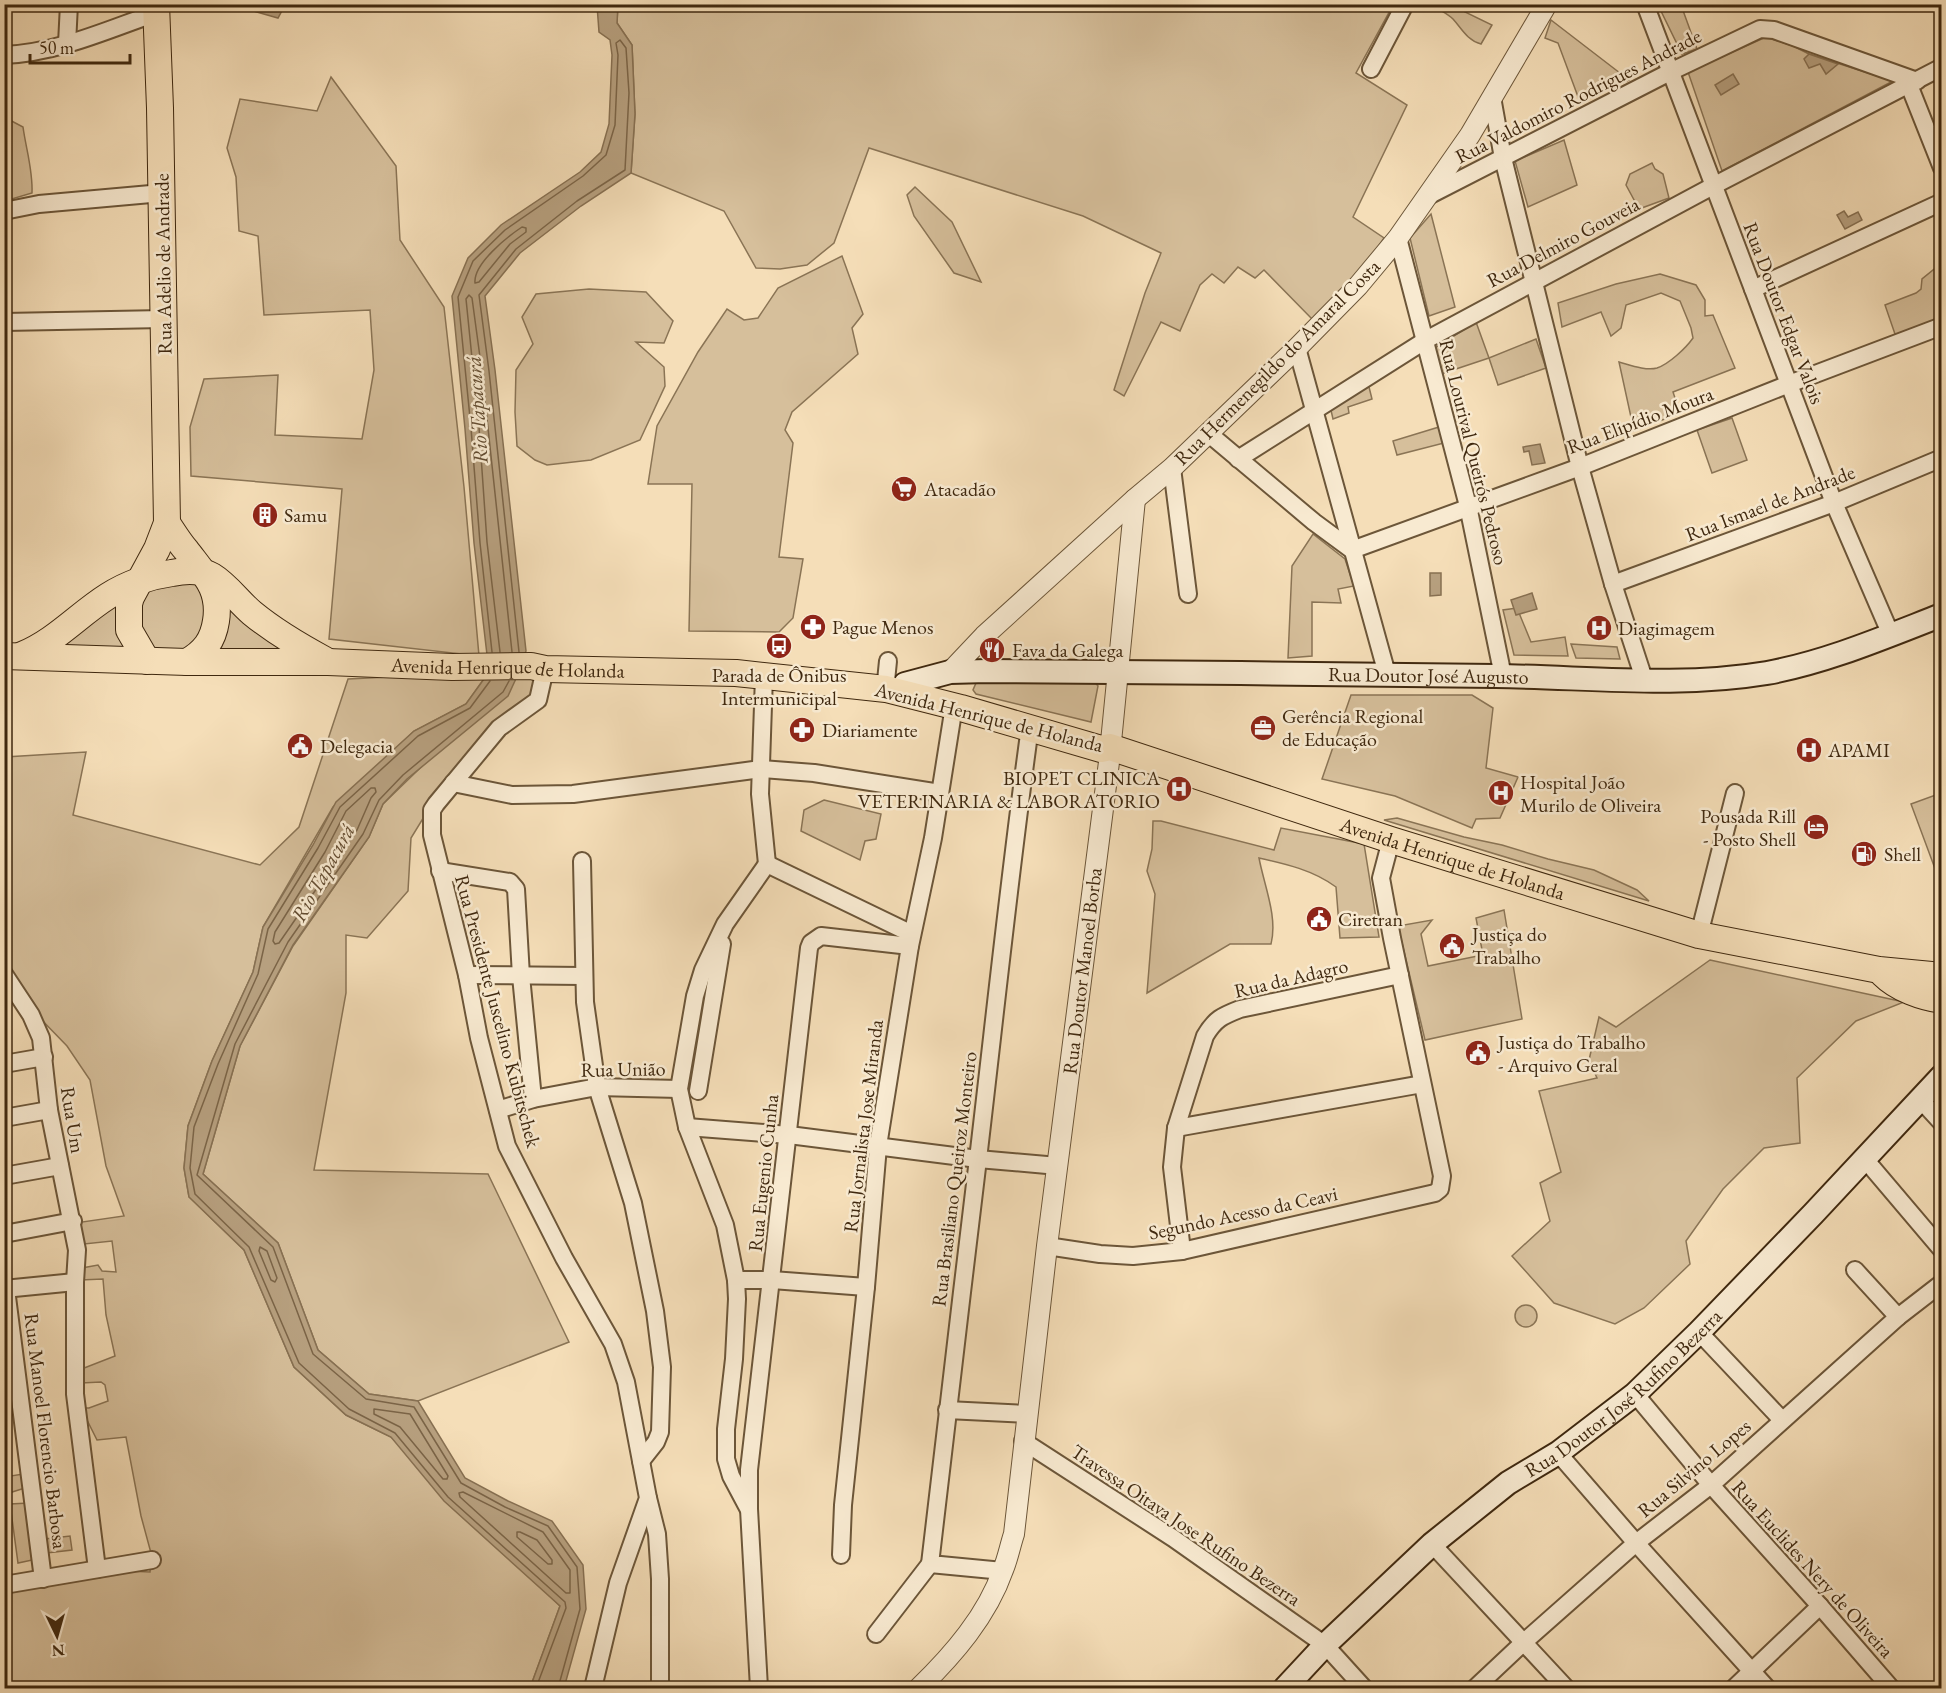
<svg xmlns="http://www.w3.org/2000/svg" width="1946" height="1693" font-family="'EB Garamond',serif">
<style>
.green{fill:#d6bf9b;stroke:#8a7455;stroke-width:1.5}
.water{fill:#b7a07f;stroke:#877052;stroke-width:1.5}
.lines{fill:none;stroke-linecap:round;stroke-linejoin:round}
.shore{stroke:#7b6447;stroke-width:1.5}
.minor-casing{stroke:#6c5639;stroke-width:20}
.tertiary-casing{stroke:#6c5639;stroke-width:22}
.secondary-casing{stroke:#3f280f;stroke-width:26}
.primary-casing{stroke:#3f280f;stroke-width:28}
.minor{stroke:#f8ead1;stroke-width:16}
.tertiary{stroke:#f8ead1;stroke-width:20}
.secondary{stroke:#f8ead1;stroke-width:22}
.primary{stroke:#f5deb8;stroke-width:26}
.labels{text-anchor:middle;stroke-width:5;stroke-linejoin:round;paint-order:stroke}
.street-label{font-size:20px;fill:#3f280f;stroke:#f8ead1}
.poi-label{font-size:20px;fill:#3f280f;stroke:#f8ead1;text-anchor:start}
.water-label{font-size:21px;font-style:italic;fill:#634c31;stroke:#f8ead1}
</style>
<rect width="100%" height="100%" fill="#f5deb8"/>
<filter id="stains"><feTurbulence type="fractalNoise" baseFrequency=".00333" numOctaves="4"/><feColorMatrix values="0 0 0 0 .2 0 0 0 0 .09 0 0 0 0 .02 0 0 0 .5 -.17"/></filter>
<radialGradient id="worn" r=".72"><stop offset=".6" stop-color="#630" stop-opacity="0"/><stop offset="1" stop-color="#630" stop-opacity=".3"/></radialGradient>
<g class="green">
<path d="M618,4L1393,5L1356,73L1407,105L1353,217L1384,238L1366,265L1312,319L1264,270L1255,278L1238,267L1224,283L1212,274L1200,285L1180,331L1161,322L1124,396L1114,390L1145,293L1161,253L1083,216L869,148L834,243L807,265L780,269L756,268L724,211L631,173L635,114L632,45L617,23Z"/>
<path d="M1433,5H1469L1465,12L1492,25L1481,44C1467,40 1462,29 1453,19C1447,13 1439,10 1433,5Z"/>
<path d="M1658,5H1681L1697,49L1682,54Z"/>
<path d="M1551,20L1629,80L1580,102L1558,43L1545,38Z"/>
<path d="M1766,37L1793,46L1809,54L1893,81L1722,171L1688,72Z"/>
<path d="M331,77L396,166L400,240L444,307L464,487L479,656L329,639L342,489L191,476L190,427L204,379L278,375L275,435L362,439L374,370L370,310L264,315L258,236L239,231L236,177L227,148L240,99L317,111Z"/>
<path d="M4,117L23,127C26,149 33,170 32,193L5,201Z"/>
<path d="M1564,140L1577,185L1528,207L1515,161Z"/>
<path d="M1652,163L1655,169L1663,174L1669,198L1639,209L1626,185L1630,174Z"/>
<path d="M915,187L952,222L981,282L954,273L914,216L907,195Z"/>
<path d="M1431,214L1455,307L1429,316L1410,238Z"/>
<path d="M842,256L863,314L852,328L858,354L792,412L785,430L793,443L779,557L803,559L793,618L779,632L689,631L692,484H648L657,426L698,352L727,309L744,320L758,318L778,288Z"/>
<path d="M1941,265V320L1896,337L1885,305L1916,293L1921,289L1922,279L1938,266Z"/>
<path d="M1660,274L1696,285L1705,300V316L1713,315L1735,368L1673,392L1680,413L1634,431L1619,362C1630,365 1646,371 1657,368C1669,364 1686,348 1693,338L1691,328L1680,301L1661,293L1626,305L1621,328L1611,336L1601,312L1562,327L1558,303L1616,284Z"/>
<path d="M589,289L646,292L673,321L664,343L636,342L664,367L665,386L640,440L591,460L547,465L535,460L517,446L515,412L516,370L533,344L522,317L536,294Z"/>
<path d="M1476,322L1489,358L1536,339L1546,368L1498,385L1489,358L1441,374L1433,349Z"/>
<path d="M1368,383L1372,399L1348,407L1349,413L1333,419L1330,406Z"/>
<path d="M1732,418L1747,460L1712,473L1697,430Z"/>
<path d="M1439,427L1444,443L1397,455L1393,441Z"/>
<path d="M1313,534L1345,559L1354,586L1338,589L1341,603L1312,602V656L1288,658L1292,566Z"/>
<path d="M190,576L210,590L197,650L160,657L131,616L134,596Z"/>
<path d="M125,590L138,650L29,654Z"/>
<path d="M221,600L310,658H197Z"/>
<path d="M1517,608L1531,642L1565,637L1568,656L1514,655L1503,610Z"/>
<path d="M1571,644L1617,647L1620,659L1576,658Z"/>
<path d="M489,672L466,704L414,731L333,807L263,927L253,972L212,1061L188,1126L184,1168L189,1197L244,1250L294,1367L346,1415L391,1437L560,1606L530,1688H5V1590L128,1571L150,1572L151,1553L141,1516L126,1437L97,1440L81,1408H89L108,1401L105,1385L101,1382L81,1383L79,1370L115,1356L106,1315L103,1279L80,1280L82,1268L98,1265L102,1271L116,1272L112,1241L84,1244L75,1223L124,1216L106,1166L90,1080L67,1046L34,1012L5,961V757L86,752L73,815L260,865L299,827L348,679Z"/>
<path d="M519,672H541L536,699L430,807L411,838L408,891L367,938L346,935V993L314,1170L488,1174L569,1342L418,1401L369,1394L318,1350L278,1243L203,1174L240,1046L293,946L369,837L383,804Z"/>
<path d="M1094,681L1098,686L1091,722L976,694L973,690L976,683Z"/>
<path d="M1351,695H1472L1493,708L1486,768L1518,777L1500,818L1476,819L1472,828L1395,796L1322,779Z"/>
<path d="M1941,793V872L1937,874L1911,804Z"/>
<path d="M824,800L881,814L876,839L865,841L860,860L801,831L804,810Z"/>
<path d="M1397,818L1464,837L1502,845L1548,859L1594,870L1637,890L1649,901L1384,820Z"/>
<path d="M1153,821H1161L1274,850L1281,828L1364,844L1379,937L1340,938L1336,887C1313,870 1286,864 1259,858C1264,885 1278,917 1271,944H1230L1147,993L1155,894L1147,871L1152,849Z"/>
<path d="M1504,910L1522,1019L1425,1040L1398,926L1432,920L1421,934L1428,966L1483,955L1476,918Z"/>
<path d="M1710,960L1904,1002L1856,1021L1797,1078L1800,1143L1764,1148L1723,1189L1686,1241L1690,1264L1644,1308L1615,1324L1554,1303L1512,1256L1550,1221L1540,1183L1561,1172L1539,1091L1597,1078L1589,1060L1599,1017L1616,1027Z"/>
<circle cx="1526" cy="1316" r="11"/>
<path d="M23,1474L25,1488L9,1493L4,1477Z"/>
<path d="M29,1503L37,1559L18,1563L10,1504Z"/>
<path d="M70,1536L72,1550L47,1553L45,1539Z"/>
</g>
<g class="water">
<path d="M248,5V4L285,5L278,18L246,9Z"/>
<path d="M597,5H618L617,23L632,45L635,114L631,173L581,206L520,253L485,296L495,370L526,651L519,672L508,696L407,779L383,804L369,837L293,945L240,1046L203,1174L278,1243L318,1350L369,1394L418,1401L465,1478L508,1501L552,1521L583,1565L586,1609L564,1688H530L560,1606L444,1501L391,1437L346,1415L294,1367L244,1250L189,1197L184,1168L188,1126L212,1061L253,972L263,927L313,845L336,802L414,731L466,704L489,672L474,543L465,429L452,296L468,258L501,225L580,172L601,152L609,124L612,55L610,40L599,32Z"/>
<path d="M1809,54L1838,64L1826,74L1820,64L1809,68L1804,59Z"/>
<path d="M1733,74L1739,84L1721,95L1715,85Z"/>
<path d="M1844,211L1848,217L1858,212L1862,220L1845,229L1837,215Z"/>
<path d="M1540,444L1545,463L1532,465L1529,451L1524,452L1523,447Z"/>
<path d="M1430,573H1441V595L1430,596Z"/>
<path d="M1532,593L1537,609L1516,615L1511,600Z"/>
</g>
<g class="lines">
<g class="shore">
<path d="M522,227L526,228V232L510,244L479,282L475,283C473,264 507,237 522,227Z"/>
<path d="M492,652L480,543L471,428L458,297L473,261L505,230L583,176L606,155L615,125L618,55L616,43L620,40L626,48L629,93L625,170L577,201L516,249L479,295L489,371L519,652"/>
<path d="M500,652L487,542L479,427L466,299L469,295L472,298L482,372L512,652"/>
<path d="M490,681L470,708L418,736L340,807L318,848L268,929L258,974L218,1064L194,1127L190,1168L195,1194L249,1247L299,1363L349,1409L395,1433L448,1497L565,1602L566,1608L536,1688"/>
<path d="M509,681L503,692L403,775L379,800L363,834L288,942L235,1044L197,1175L273,1247L313,1354L366,1399L414,1407L461,1483L505,1507L548,1526L577,1567L580,1609L558,1688"/>
<path d="M371,788H375L376,792L371,798L357,830L279,943L275,944L273,941L275,932L325,852L346,811Z"/>
<path d="M260,1247L267,1251L277,1278L275,1282L271,1280L259,1251Z"/>
<path d="M374,1409L410,1414L448,1476L447,1479H443L400,1427L374,1414Z"/>
<path d="M463,1492L543,1532L570,1570V1593H566L460,1497L459,1493Z"/>
<path d="M517,1532H520L537,1540L552,1560V1564H548L517,1537Z"/>
</g>
<g class="minor-casing">
<g id="minor">
<path d="M1645,4L1834,503L1891,635"/>
<path d="M67,44L69,4"/>
<path d="M4,55C57,53 107,30 156,13"/>
<path d="M1371,69L1405,4"/>
<path d="M1909,85L1942,168"/>
<path d="M1492,97L1503,158L1580,467L1613,584L1645,682"/>
<path d="M1428,196L1670,72L1760,29L1774,30L1917,81"/>
<path d="M4,211L39,204L162,193"/>
<path d="M1398,238L1468,506L1503,676"/>
<path d="M1753,289L1942,202"/>
<path d="M4,322L164,319"/>
<path d="M1297,348L1387,674"/>
<path d="M1208,433L1314,522L1352,550L1580,467L1789,384L1942,326"/>
<path d="M1238,459L1426,340L1713,186L1942,67"/>
<path d="M1172,468L1188,594"/>
<path d="M1613,584L1834,503L1942,458"/>
<path d="M545,669L538,700L499,728L436,804L432,810V835L467,975L479,1038L507,1146L564,1258L613,1344L626,1382L648,1498L618,1583L593,1688"/>
<path d="M764,676L760,794L767,864"/>
<path d="M886,681L888,661"/>
<path d="M453,783L512,795L573,794L761,769L814,773L940,793"/>
<path d="M582,861L585,1002L597,1087L633,1203L655,1311L662,1367L660,1432L656,1442L641,1461"/>
<path d="M767,864L912,934"/>
<path d="M440,871L510,882L516,889L521,976L533,1099"/>
<path d="M1699,935L1735,793"/>
<path d="M4,974L31,1015L41,1038L49,1110L77,1250L75,1282V1394L97,1569"/>
<path d="M467,975L583,976"/>
<path d="M4,1064L44,1057"/>
<path d="M698,1091L722,944"/>
<path d="M1920,1099L1942,1123"/>
<path d="M498,1110L533,1099L597,1087L679,1089"/>
<path d="M4,1118L49,1110"/>
<path d="M687,1127L789,1135L978,1159L1058,1166"/>
<path d="M1176,1128L1422,1084"/>
<path d="M1864,1158L1942,1250"/>
<path d="M4,1176L60,1166"/>
<path d="M4,1234L73,1221"/>
<path d="M1047,1246L1100,1254L1133,1256L1182,1251L1435,1193L1440,1189L1442,1176L1392,938L1381,878L1391,840"/>
<path d="M1182,1251L1172,1167L1176,1128L1205,1036C1215,1019 1222,1016 1240,1009L1400,975"/>
<path d="M1855,1270L1898,1317"/>
<path d="M736,1280H772L866,1287"/>
<path d="M4,1289L75,1282"/>
<path d="M6,1289L43,1579"/>
<path d="M1699,1332L1782,1420"/>
<path d="M1635,1394L1711,1485L1820,1606L1891,1688"/>
<path d="M947,1410L1028,1414"/>
<path d="M1023,1441L1173,1538L1325,1645L1364,1688"/>
<path d="M1558,1453L1636,1543L1767,1688"/>
<path d="M648,1498L657,1534L660,1579V1688"/>
<path d="M748,1508L731,1476L726,1459V1429L734,1359L737,1299L736,1280L725,1225L687,1127L679,1089L695,996L703,970L725,924L767,864"/>
<path d="M1432,1544L1566,1688"/>
<path d="M841,1555L843,1505L866,1287L878,1146L910,946L933,838L954,706"/>
<path d="M1003,1571L930,1564C945,1429 962,1294 978,1159C995,1015 1010,871 1030,727"/>
<path d="M4,1585L152,1560"/>
<path d="M876,1634L930,1564"/>
<path d="M759,1688L749,1509V1470L809,948L811,943L821,936L910,946"/>
<path d="M1475,1688L1524,1642L1636,1543L1711,1485L1898,1317L1942,1283"/>
<path d="M1734,1688L1820,1606"/>
</g>
</g>
<g class="tertiary-casing">
<g id="tertiary">
<path d="M950,672L984,636L1135,499L1172,468L1297,348L1358,286L1398,238L1470,135L1547,4"/>
<path d="M919,1688C953,1655 987,1616 1003,1570C1008,1558 1010,1546 1014,1534L1047,1246L1109,762L1135,499"/>
</g>
</g>
<g class="secondary-casing">
<g id="secondary">
<path id="s1" d="M905,684L950,672L987,671C1157,672 1326,674 1496,676C1587,677 1677,688 1767,673C1827,662 1885,637 1942,615"/>
<path id="s2" d="M1285,1688L1325,1645L1432,1544L1508,1483L1558,1453L1635,1394L1699,1332L1813,1214L1942,1076"/>
</g>
</g>
<g class="primary-casing">
<g id="primary">
<path d="M167,523C173,532 179,542 186,550C204,574 221,589 216,621C213,641 204,652 187,662"/>
<path d="M22,655C56,641 78,615 108,596C127,584 150,576 172,573C186,570 199,569 212,576C227,585 239,602 252,613C275,632 299,646 325,660"/>
<path id="s3" d="M4,656L187,662H328L452,667L531,666L545,669L736,673L886,689L961,708L1101,749L1110,747L1391,840L1699,935L1879,970L1942,976"/>
<path d="M147,661L129,630V604L131,597L157,549L167,523L160,108L156,4"/>
<path d="M1883,974C1898,989 1922,997 1942,1000"/>
</g>
</g>
<use href="#minor" class="minor"/>
<use href="#tertiary" class="tertiary"/>
<use href="#secondary" class="secondary"/>
<use href="#primary" class="primary"/>
</g>
<defs>
<g id="supermarket-disc" transform="scale(1.35)"><circle r="9.5" fill="#8f2418" stroke="#f8ead1"/><path d="M-6-5.5h2.5l.6 2H6L4.5 2H-2.5L-4.4-4H-6ZM-1.5 3.2a1.3 1.3 0 1 0 .1 0ZM3 3.2a1.3 1.3 0 1 0 .1 0Z" fill="#fff"/></g>
<g id="building-disc" transform="scale(1.35)"><circle r="9.5" fill="#8f2418" stroke="#f8ead1"/><path d="M-4-6H4V6H1V3H-1V6H-4ZM-2.5-4.3h1.7v1.8h-1.7ZM.8-4.3h1.7v1.8H.8ZM-2.5-1h1.7V.8h-1.7ZM.8-1h1.7V.8H.8Z" fill="#fff"/></g>
<g id="pharmacy-disc" transform="scale(1.35)"><circle r="9.5" fill="#8f2418" stroke="#f8ead1"/><path d="M-2-6h4v4h4v4h-4v4h-4v-4h-4v-4h4Z" fill="#fff"/></g>
<g id="hospital-disc" transform="scale(1.35)"><circle r="9.5" fill="#8f2418" stroke="#f8ead1"/><path d="M-5-5h3v3.5h4V-5h3V5h-3V1.5h-4V5h-3Z" fill="#fff"/></g>
<g id="bus-disc" transform="scale(1.35)"><circle r="9.5" fill="#8f2418" stroke="#f8ead1"/><path d="M-5-6H5V4H4V6H2V4H-2V6H-4V4H-5ZM-3.5-4V0h7V-4ZM-3.5 1.2v1.5H-2V1.2ZM2 1.2v1.5H3.5V1.2Z" fill="#fff"/></g>
<g id="restaurant-disc" transform="scale(1.35)"><circle r="9.5" fill="#8f2418" stroke="#f8ead1"/><path d="M-5-6h1v4h1v-4h1v4h1v-4h1v5L-1.5 .5V6h-2V.5L-5-1ZM5-6V6H3V1.5H1.5Q1.5-4 5-6Z" fill="#fff"/></g>
<g id="office-disc" transform="scale(1.35)"><circle r="9.5" fill="#8f2418" stroke="#f8ead1"/><path d="M-6-3h4V-5.5h4V-3h4V5H-6ZM-1-4.5V-3h2v-1.5ZM-6 0V1H6V0Z" fill="#fff"/></g>
<g id="civic-disc" transform="scale(1.35)"><circle r="9.5" fill="#8f2418" stroke="#f8ead1"/><path d="M-.6-6.5H3V-4.5H.6V-3L4-1V1h2V6H-6V1h2V-1L-.6-3ZM-1.2 2.5V6h2.4V2.5Z" fill="#fff"/></g>
<g id="hotel-disc" transform="scale(1.35)"><circle r="9.5" fill="#8f2418" stroke="#f8ead1"/><path d="M-6-4.5h1.5V1H6V5H4.5V3h-9V5H-6ZM-4 0a1.8 1.8 0 1 1 3.6 0ZM.5 0V-2.5h3Q6-2.5 6 0Z" fill="#fff"/></g>
<g id="fuel-disc" transform="scale(1.35)"><circle r="9.5" fill="#8f2418" stroke="#f8ead1"/><path d="M-5.5-6h7V0h2V4h1.3V-2.5L3-4.5l.8-.8L6-3V5H2.5V1h-1V6h-7ZM-4.2-4.7v3.2H.2V-4.7Z" fill="#fff"/></g>
</defs>
<g fill-rule="evenodd">
<use href="#supermarket-disc" x="904" y="489"/>
<use href="#building-disc" x="265" y="515"/>
<use href="#pharmacy-disc" x="813" y="627"/>
<use href="#hospital-disc" x="1599" y="628"/>
<use href="#bus-disc" x="779" y="646"/>
<use href="#restaurant-disc" x="992" y="650"/>
<use href="#office-disc" x="1263" y="728"/>
<use href="#pharmacy-disc" x="802" y="730"/>
<use href="#civic-disc" x="300" y="746"/>
<use href="#hospital-disc" x="1809" y="750"/>
<use href="#hospital-disc" x="1179" y="789"/>
<use href="#hospital-disc" x="1501" y="793"/>
<use href="#hotel-disc" x="1816" y="827"/>
<use href="#fuel-disc" x="1864" y="854"/>
<use href="#civic-disc" x="1319" y="919"/>
<use href="#civic-disc" x="1452" y="946"/>
<use href="#civic-disc" x="1478" y="1053"/>
</g>
<g class="labels">
<g class="street-label">
<text transform="translate(1578 96) rotate(-27)" y="7">Rua Valdomiro Rodrigues Andrade</text>
<text transform="translate(1563 242) rotate(-28)" y="7">Rua Delmiro Gouveia</text>
<text transform="translate(163 264) rotate(-91)" y="7">Rua Adelio de Andrade</text>
<text transform="translate(1784 313) rotate(69)" y="7">Rua Doutor Edgar Valois</text>
<text transform="translate(1277 362) rotate(-45)" y="7">Rua Hermenegildo do Amaral Costa</text>
<text transform="translate(1640 420) rotate(-21)" y="7">Rua Elipídio Moura</text>
<text transform="translate(1474 452) rotate(76)" y="7">Rua Lourival Queirós Pedroso</text>
<text transform="translate(1770 503) rotate(-21)" y="7">Rua Ismael de Andrade</text>
<text dy="7" stroke="none"><textPath href="#s3" startOffset="504">Avenida Henrique de Holanda</textPath></text>
<text dy="7" stroke="none"><textPath href="#s1" startOffset="525">Rua Doutor José Augusto</textPath></text>
<text transform="translate(989 717) rotate(14)" y="7">Avenida Henrique de Holanda</text>
<text dy="7" stroke="none"><textPath href="#s3" startOffset="1476">Avenida Henrique de Holanda</textPath></text>
<text transform="translate(1082 971) rotate(-83)" y="7">Rua Doutor Manoel Borba</text>
<text transform="translate(1291 978) rotate(-13)" y="7">Rua da Adagro</text>
<text transform="translate(498 1011) rotate(75)" y="7">Rua Presidente Juscelino Kubitschek</text>
<text transform="translate(623 1069) rotate(-1)" y="7">Rua União</text>
<text transform="translate(73 1120) rotate(81)" y="7">Rua Um</text>
<text transform="translate(863 1126) rotate(-83)" y="7">Rua Jornalista Jose Miranda</text>
<text transform="translate(763 1173) rotate(-84)" y="7">Rua Eugenio Cunha</text>
<text transform="translate(954 1179) rotate(-83)" y="7">Rua Brasiliano Queiroz Monteiro</text>
<text transform="translate(1243 1213) rotate(-12)" y="7">Segundo Acesso da Ceavi</text>
<text dy="7" stroke="none"><textPath href="#s2" startOffset="450">Rua Doutor José Rufino Bezerra</textPath></text>
<text transform="translate(46 1431) rotate(83)" y="7">Rua Manoel Florencio Barbosa</text>
<text transform="translate(1694 1468) rotate(-40)" y="7">Rua Silvino Lopes</text>
<text transform="translate(1186 1525) rotate(34)" y="7">Travessa Oitava Jose Rufino Bezerra</text>
<text transform="translate(1813 1569) rotate(48)" y="7">Rua Euclides Nery de Oliveira</text>
</g>
<g class="poi-label">
<text x="924" y="496">Atacadão</text>
<text x="284" y="522">Samu</text>
<text x="832" y="634">Pague Menos</text>
<text x="1618" y="635">Diagimagem</text>
<text x="1012" y="657">Fava da Galega</text>
<text x="779" y="682" text-anchor="middle">Parada de Ônibus<tspan x="779" dy="23">Intermunicipal</tspan></text>
<text x="1282" y="723">Gerência Regional<tspan x="1282" dy="23">de Educação</tspan></text>
<text x="822" y="737">Diariamente</text>
<text x="320" y="753">Delegacia</text>
<text x="1828" y="757">APAMI</text>
<text x="1160" y="785" text-anchor="end">BIOPET CLINICA<tspan x="1160" dy="23">VETERINARIA &amp; LABORATORIO</tspan></text>
<text x="1520" y="789">Hospital João<tspan x="1520" dy="23">Murilo de Oliveira</tspan></text>
<text x="1796" y="823" text-anchor="end">Pousada Rill<tspan x="1796" dy="23">- Posto Shell</tspan></text>
<text x="1884" y="861">Shell</text>
<text x="1338" y="926">Ciretran</text>
<text x="1472" y="941">Justiça do<tspan x="1472" dy="23">Trabalho</tspan></text>
<text x="1498" y="1049">Justiça do Trabalho<tspan x="1498" dy="23">- Arquivo Geral</tspan></text>
</g>
<g class="water-label">
<text transform="translate(477 410) rotate(-94)" y="7">Rio Tapacurá</text>
<text transform="translate(323 873) rotate(-61)" y="7">Rio Tapacurá</text>
</g>
</g>
<rect width="1946" height="1693" fill="none" stroke="#f5deb8" stroke-width="24"/>
<rect x="6" y="6" width="1934" height="1681" fill="none" stroke="#3f280f" stroke-width="3"/>
<rect x="12" y="12" width="1922" height="1669" fill="none" stroke="#3f280f" stroke-width="1.5"/>
<g transform="translate(57 1636) rotate(175)" stroke="#f8ead1" stroke-width="4.5" paint-order="stroke">
<path d="M0-4.5L10 22L0 15L-10 22Z" fill="#3f280f"/>
<text y="-9" font-size="16" font-weight="bold" text-anchor="middle" fill="#3f280f">N</text>
</g>
<path d="M30 54v9h100v-9" fill="none" stroke="#3f280f" stroke-width="3"/>
<text x="39" y="54" font-size="18" fill="#3f280f" stroke="#f8ead1" stroke-width="4.5" paint-order="stroke">50 m</text>
<rect width="100%" height="100%" filter="url(#stains)"/>
<rect width="100%" height="100%" fill="url(#worn)"/>
</svg>
